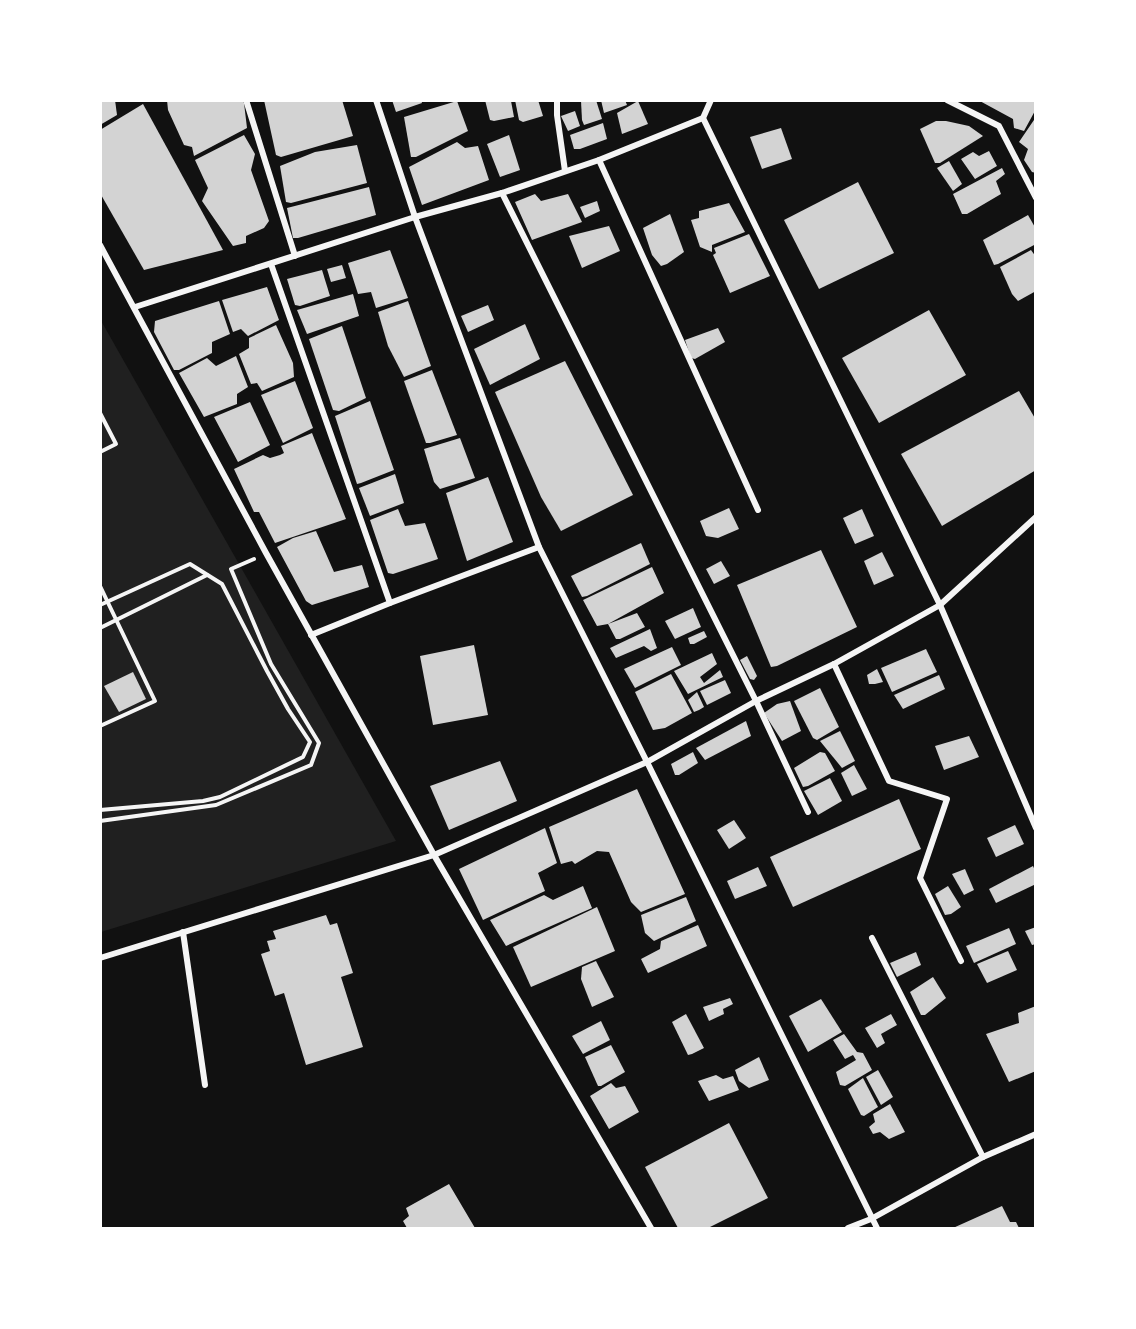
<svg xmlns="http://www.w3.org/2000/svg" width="1136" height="1329" font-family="Spectral,serif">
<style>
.green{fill:#202020}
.building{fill:#d3d3d3}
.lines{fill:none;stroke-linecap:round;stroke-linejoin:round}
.path{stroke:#f5f5f5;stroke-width:4}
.minor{stroke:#f5f5f5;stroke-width:6}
</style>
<rect width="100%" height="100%" fill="#111"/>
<path class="green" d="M100,319L396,841L101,932H100Z"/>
<g class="building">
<path d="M100,100H115L117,115L100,125Z"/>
<path d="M167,100H242L244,103L247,128L194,156L192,147L184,145L168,110Z"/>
<path d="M264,100H342L353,136L281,157L276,155Z"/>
<path d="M392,100H421L422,103L396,112Z"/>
<path d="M485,100L511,101L514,117L494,121L490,120Z"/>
<path d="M515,100H538L543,116L523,122L519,120Z"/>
<path d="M596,100L602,119L584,125L582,120L581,101Z"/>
<path d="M601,100H625L627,105L604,113Z"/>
<path d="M978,100H1036V109L1024,131L1014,128L1013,119Z"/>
<path d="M457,101L468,131L416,157H411L404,117Z"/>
<path d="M638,101L648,124L622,134L617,113Z"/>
<path d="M143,104L223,250L144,270L100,193V130Z"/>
<path d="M575,111L580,126L568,131L561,116Z"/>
<path d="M1036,117V173L1032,172L1024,160L1028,149L1019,142Z"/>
<path d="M936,121H946L969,126L983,136L940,163H935L920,129Z"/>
<path d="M603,123L607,139L580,149H574L570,135Z"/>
<path d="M781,128L792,159L762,169L750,137Z"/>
<path d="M244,135L255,154L251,170L269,221L264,228L246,236V243L233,246L202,201L208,188L195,160Z"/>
<path d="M509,135L520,170L500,177L487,144Z"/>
<path d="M457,142L465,148L478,146L489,180L422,205L409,167Z"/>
<path d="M357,145L367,183L291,203L286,202L280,166L315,152Z"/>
<path d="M989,151L997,166L975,179L961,159L973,152L979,156Z"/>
<path d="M949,161L962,184L953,191L937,168Z"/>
<path d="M1002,168L1005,174L996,181L1001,194L967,214H962L953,194Z"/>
<path d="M858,182L894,253L819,289L784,220Z"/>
<path d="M369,187L376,215L298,238H293L287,208Z"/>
<path d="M535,194L541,201L568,194L582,222L532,240L515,202Z"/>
<path d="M597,201L600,211L585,218L580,207Z"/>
<path d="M729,203L745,232L712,245V252L700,247L691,220L699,218V211Z"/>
<path d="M670,214L684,252L667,264L661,266L652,255L643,228Z"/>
<path d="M1028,215L1036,229V244L998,264L994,265L983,240Z"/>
<path d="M609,226L620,251L582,268L569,236Z"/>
<path d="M749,234L770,276L730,293L713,255L716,253L714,248Z"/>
<path d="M390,250L408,298L376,308L371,292L358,294L348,263Z"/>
<path d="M1031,250L1036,257V291L1018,301L1012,294L1000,267Z"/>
<path d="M342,265L346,278L331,282L327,269Z"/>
<path d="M322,270L330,296L300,306L295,305L287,279Z"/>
<path d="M267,287L279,320L248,336L241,329L233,332L222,300Z"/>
<path d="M353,294L359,316L307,334L297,310Z"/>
<path d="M219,301L230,334L212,342V353L179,370H174L154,332L155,321Z"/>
<path d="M408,301L431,366L404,377L388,346L378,312Z"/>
<path d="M488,305L494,320L468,332L461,316Z"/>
<path d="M929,310L966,375L879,423L842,358Z"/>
<path d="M525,324L540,359L490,385L474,349Z"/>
<path d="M276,325L293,363L294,377L262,391L257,383L251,384L239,354L249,348V338Z"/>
<path d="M342,326L366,398L339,411L333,410L309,339Z"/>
<path d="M718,328L725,342L695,359L691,358L685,340Z"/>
<path d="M236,356L248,387L237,394V404L204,417L179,373L207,358L216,366Z"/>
<path d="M565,361L633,495L561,531L541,497L495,392Z"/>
<path d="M432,370L457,435L430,443H426L404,381Z"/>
<path d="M295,381L313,428L283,443L261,395Z"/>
<path d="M1019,391L1036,420V470L942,526L901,454Z"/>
<path d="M370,401L394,470L361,483L357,484L335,416Z"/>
<path d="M250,402L270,445L238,462L214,417Z"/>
<path d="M312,433L346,519L275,543L259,512H254L234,469L263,455L270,458L280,455L284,453L281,446Z"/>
<path d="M460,438L475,478L440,489L434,482L424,449Z"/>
<path d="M395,474L404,503L370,516L359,488Z"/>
<path d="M488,477L513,542L467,561L446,493Z"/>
<path d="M729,508L739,529L718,538L706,536L700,521Z"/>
<path d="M398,509L405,526L425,523L438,559L393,574L388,573L370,520Z"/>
<path d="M862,509L874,536L855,544L843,518Z"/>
<path d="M316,531L334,572L362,565L369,587L312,605L306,601L277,547L293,538Z"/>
<path d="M641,543L650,564L587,596L582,597L571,576Z"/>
<path d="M821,550L857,627L777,666L771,667L737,585Z"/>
<path d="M882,552L894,576L874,585L864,561Z"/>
<path d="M721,561L730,576L714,584L706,569Z"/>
<path d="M652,567L664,593L608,624L637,613L645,627L620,639H616L608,624L597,626L583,600Z"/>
<path d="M693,608L701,627L675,639L665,621Z"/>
<path d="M650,629L657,648L651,651L644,646L616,658L610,648Z"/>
<path d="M704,631L707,637L694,644H690L688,638Z"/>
<path d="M474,645L488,715L433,725L420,656Z"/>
<path d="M672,647L681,665L635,688L624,669Z"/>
<path d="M926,649L937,672L892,692L881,668Z"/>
<path d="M712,653L717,664L700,677L704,683L720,670L723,677L688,694L674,671Z"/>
<path d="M747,656L757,676L754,680L750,679L740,660Z"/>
<path d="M877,669L883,682L875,684H869L867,675Z"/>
<path d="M133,672L146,699L119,712L104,686Z"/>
<path d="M671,674L692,713L665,728L653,730L635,692Z"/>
<path d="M939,675L945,689L903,709L894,695Z"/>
<path d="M725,680L731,693L707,705L700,691Z"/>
<path d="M820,688L839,727L817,740L813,738L794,701Z"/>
<path d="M697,692L704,707L699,710L694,712L688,700Z"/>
<path d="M790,701L801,731L782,741L764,713L777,704Z"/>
<path d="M746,721L751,736L705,760L696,748Z"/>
<path d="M840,731L855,761L842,768L820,741Z"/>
<path d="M969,736L979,757L944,770L935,746Z"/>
<path d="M693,752L698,763L679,775H675L671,764Z"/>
<path d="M820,752L825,753L835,771L808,786L803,787L794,768Z"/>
<path d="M500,761L517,801L449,830L430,786Z"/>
<path d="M854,765L867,789L852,796L841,773Z"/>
<path d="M830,778L842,801L818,815L804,791Z"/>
<path d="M637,789L685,894L641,912L631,902L609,852L597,851L575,864L572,861L561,864L549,827Z"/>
<path d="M899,799L921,849L793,907L770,857Z"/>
<path d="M734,820L746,838L729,849L717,830Z"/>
<path d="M1015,825L1024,844L996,857L987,838Z"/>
<path d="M545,828L557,863L538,873L545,891L483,920L459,869Z"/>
<path d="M1033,866L1036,873V884L996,903L989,889Z"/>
<path d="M758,867L767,886L735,899L727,881Z"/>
<path d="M965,869L974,890L964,895L952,874Z"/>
<path d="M583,886L592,908L506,946L490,920L544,895L553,900Z"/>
<path d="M948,886L961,907L951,914L945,915L935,894Z"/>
<path d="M686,897L696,921L654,941L645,933L641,915Z"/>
<path d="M597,907L615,951L531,987L513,947Z"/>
<path d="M326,915L330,925L337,923L353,973L341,977L363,1047L306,1065L284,993L275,996L261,954L270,951L267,941L276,939L273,931Z"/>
<path d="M698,925L707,946L648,973L641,959L660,949L661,941Z"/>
<path d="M1036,927V944L1032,945L1025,931Z"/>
<path d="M1009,928L1016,944L974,963L966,946Z"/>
<path d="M1008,951L1017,970L987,983L977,964Z"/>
<path d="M916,952L921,965L897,977L890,963Z"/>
<path d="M596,961L614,997L592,1007L581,979L582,967Z"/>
<path d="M933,977L946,998L925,1015H921L910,992Z"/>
<path d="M730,998L733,1004L723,1009L724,1014L709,1021L703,1007Z"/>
<path d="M821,999L842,1032L808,1052L789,1016Z"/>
<path d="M1036,1006V1071L1009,1082L986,1034L1019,1023L1018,1013Z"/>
<path d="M686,1014L704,1048L692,1054L688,1055L672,1022Z"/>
<path d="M891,1014L897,1025L881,1034L885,1043L877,1048L865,1028Z"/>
<path d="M601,1021L610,1040L583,1054L572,1036Z"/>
<path d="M844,1034L857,1052L863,1053L872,1070L845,1086L840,1085L836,1072L856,1060L853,1055L845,1059L833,1040Z"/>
<path d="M611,1045L625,1072L601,1086H598L585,1057Z"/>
<path d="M759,1057L769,1080L749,1088L739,1081L735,1070Z"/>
<path d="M878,1070L893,1097L881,1105L866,1077Z"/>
<path d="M716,1075L723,1079L733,1076L739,1090L709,1101L698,1081Z"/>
<path d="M863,1078L878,1107L864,1116L861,1115L848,1089Z"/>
<path d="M611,1083L616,1088L625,1086L639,1112L609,1129L590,1096Z"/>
<path d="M890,1104L905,1132L889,1139L880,1132L873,1134L869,1127L875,1122L873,1114Z"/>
<path d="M729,1123L768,1198L708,1228H678L645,1167Z"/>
<path d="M449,1184L475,1228H407L403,1221L409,1216L406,1208Z"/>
<path d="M1002,1206L1010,1222H1016L1019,1228H953Z"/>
</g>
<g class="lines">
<g class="path">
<path d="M100,413L116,444L100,452"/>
<path d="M100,586L155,701L100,726"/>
<path d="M100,605L190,564L222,584L267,671L288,709L310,742L303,757L220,797L203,801L100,810"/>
<path d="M100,628L207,575"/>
<path d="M100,821L216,805L311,765L319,743L271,664L231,569L254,559"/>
</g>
<g class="minor">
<path d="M246,100L295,256"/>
<path d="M376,100L415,217L539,547L647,762L877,1228"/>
<path d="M557,100V115L565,171"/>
<path d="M947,100L999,126L1036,198"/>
<path d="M703,118L940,605L1036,828"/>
<path d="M599,160L758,510"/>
<path d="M502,193L756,701L808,812"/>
<path d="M100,245L266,553L434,855L651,1228"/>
<path d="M271,264L390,603"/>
<path d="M135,307L415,217L502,193L599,160L703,118L711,100"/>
<path d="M311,635L390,603L539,547"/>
<path d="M834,664L889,781L947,799L920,878L961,961"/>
<path d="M183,932L205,1085"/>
<path d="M872,938L983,1157"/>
<path d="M100,958L434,855L647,762L756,701L834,664L940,605L1036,517"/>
<path d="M848,1228L871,1219L983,1157L1036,1134"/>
</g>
</g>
<rect width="1136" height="1329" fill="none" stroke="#ffffff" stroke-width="204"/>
</svg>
